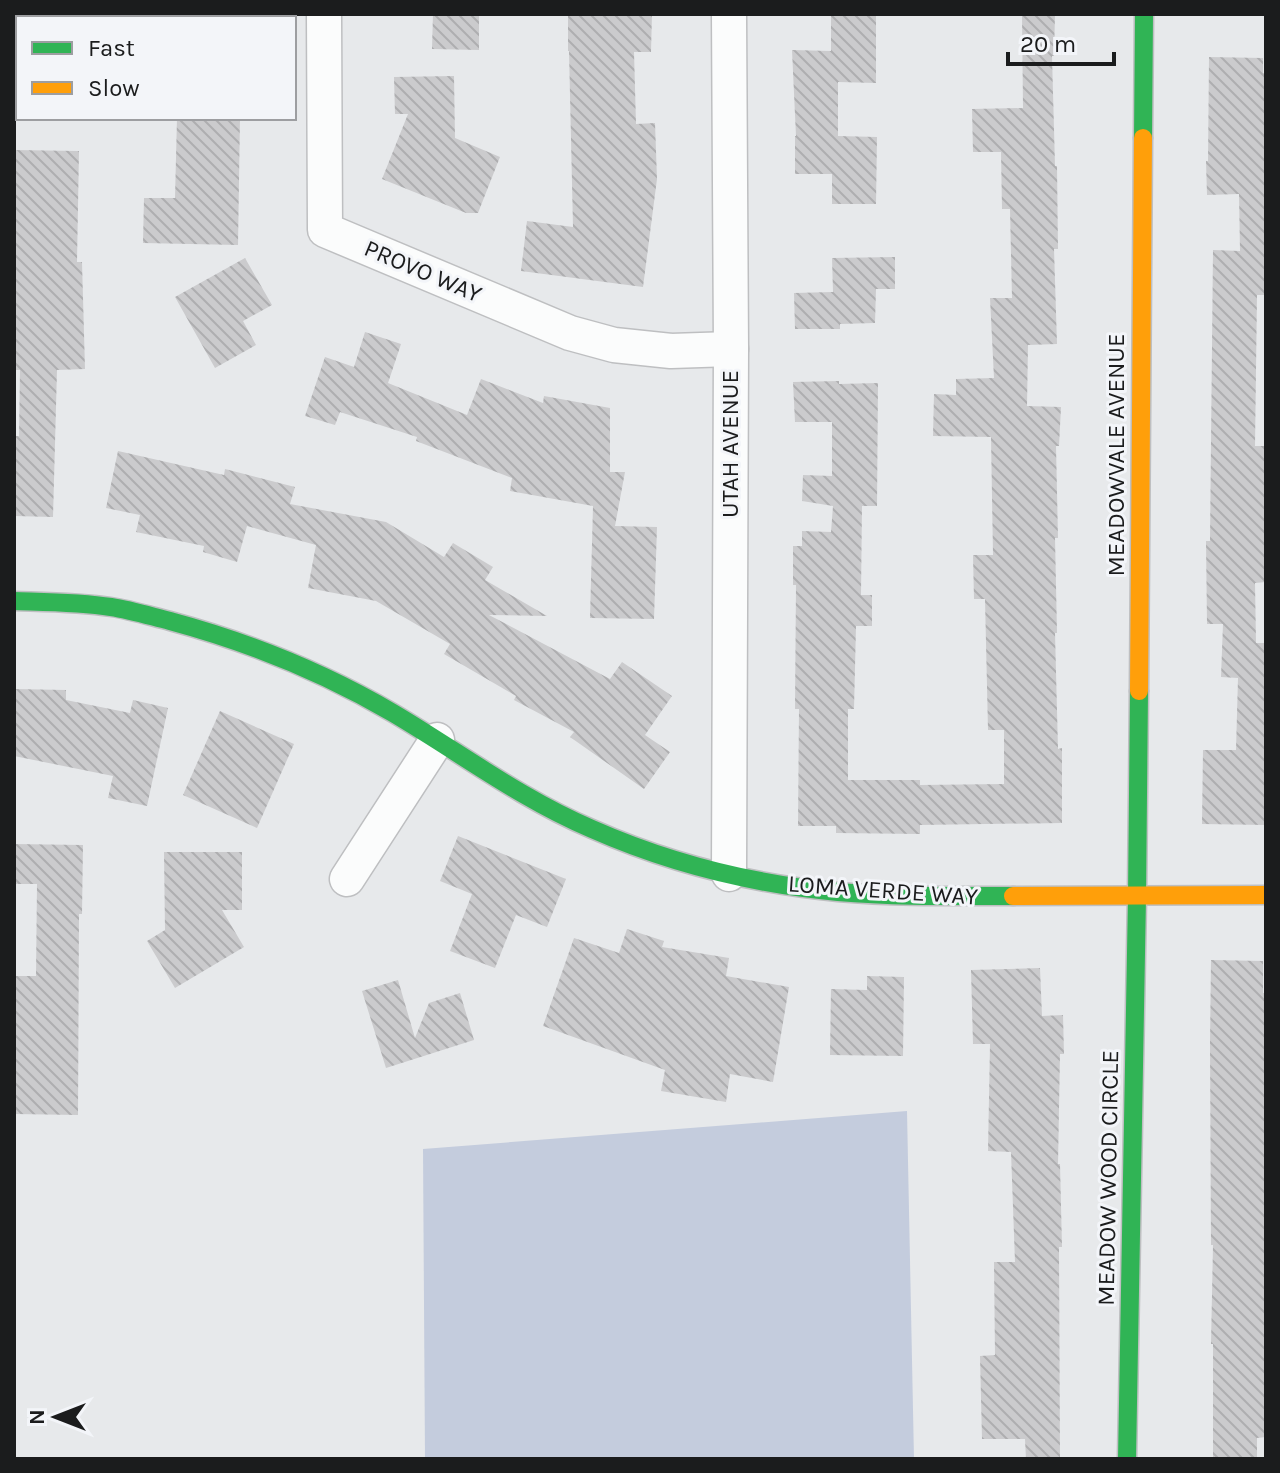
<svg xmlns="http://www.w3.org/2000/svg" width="1280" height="1473" font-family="Karla,sans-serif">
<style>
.park{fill:#c4ccdd}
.building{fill:url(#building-back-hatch)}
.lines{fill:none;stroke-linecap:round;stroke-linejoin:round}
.street-casing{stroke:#bebfc1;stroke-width:37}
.fast-casing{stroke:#bebfc1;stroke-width:21}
.slow-casing{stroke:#bebfc1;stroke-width:21}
.street{stroke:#fbfcfc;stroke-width:34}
.fast{stroke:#30b455;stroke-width:18}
.slow{stroke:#ff9f0a;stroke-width:18}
.labels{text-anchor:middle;stroke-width:6;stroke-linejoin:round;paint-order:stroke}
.street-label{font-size:24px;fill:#1b1c1d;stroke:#f3f5f9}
</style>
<defs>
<pattern id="building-back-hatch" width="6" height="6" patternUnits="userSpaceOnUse" patternTransform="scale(2)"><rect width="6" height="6" fill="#cbcbcd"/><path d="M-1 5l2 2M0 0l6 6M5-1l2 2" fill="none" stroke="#aeaeb0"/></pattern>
</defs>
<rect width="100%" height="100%" fill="#e7e9eb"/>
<path class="park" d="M907,1111L914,1459H425L423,1149Z"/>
<g class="building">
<path d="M433,14H479V50L432,49Z"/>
<path d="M568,14H652L651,52H634L636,124L655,123L657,179L643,287L521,271L527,221L573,227L569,51H568Z"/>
<path d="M831,14L876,15V83L838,82V136L877,137L876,204H832V174H795V136H796L792,50L831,51Z"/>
<path d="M1022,14H1055L1054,56H1052L1055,166H1057L1058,249H1054L1057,344L1028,345L1027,406L1061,407L1059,446H1056L1058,538H1055L1057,633H1055L1058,749L1062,748V823L920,825V834L836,833V826H798L799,709H795L796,585H793V546H802V531L831,532L833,506L802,501L803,475L832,476V422H795L793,382L839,381V384L878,383L877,506H862L861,595H872V626H856L854,709H848V780H920V785L1004,784V730H988L985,599H974L973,555H993L991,437L933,436L934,394L956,395V379L994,378L990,298H1012L1010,209H1002L1001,152H973L972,109L1023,108Z"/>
<path d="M1209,57L1263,58V73H1266V295H1257L1255,446H1266V582L1255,583L1256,643H1266V825L1202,824L1203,750H1236L1238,678L1221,677L1223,624H1207L1206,541H1210L1213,250L1240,251L1239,194L1207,195L1206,161H1208Z"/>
<path d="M454,76L455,138L500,157L478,213H466L382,179L408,114H395L394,77Z"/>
<path d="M177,118H240L238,245L143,243L144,198H175Z"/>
<path d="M14,150L79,151L77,262H82L85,369L57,370L53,517L14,516V436H19L20,370H14L16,189H14Z"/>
<path d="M895,257V289H876L875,323L840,324V329H795L794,293L833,292L832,258Z"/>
<path d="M245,258L272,305L243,321L256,345L215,368L175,297Z"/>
<path d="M365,332L401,344L388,383L467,415L481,379L543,403L544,396L610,408V472H625L615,526L657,527L654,619L590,618L593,506L510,491L512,478L416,441L417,437L340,412L335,425L305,416L325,357L354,367Z"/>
<path d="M118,451L224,475L225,469L295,487L290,504L386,522L444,557L453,543L493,567L485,580L547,616L489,615L610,679L622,662L672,696L645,735L670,752L644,789L570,737L574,732L514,700L516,696L444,654L450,644L376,601L308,588L316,545L247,526L237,562L203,552L204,546L136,532L140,515L106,508Z"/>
<path d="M14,689L66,690V700L130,713L133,700L168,708L147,806L108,798L113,776L14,756Z"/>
<path d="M220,711L294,744L257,828L183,795Z"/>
<path d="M458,836L566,879L547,927L516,915L495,968L450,951L472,894L440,881Z"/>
<path d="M14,844L83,845L82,914H79L78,1115L14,1114V976H36L37,884H14Z"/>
<path d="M164,852H242V910H222L244,947L175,988L147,941L165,930Z"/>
<path d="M627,929L664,941L662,947L729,958L726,976L789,987L773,1082L730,1074L726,1102L661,1091L665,1070L543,1026L574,938L619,953Z"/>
<path d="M1211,960L1263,961V993H1266V1437L1257,1438V1459H1213V1344H1211L1213,1245H1211L1210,1044Z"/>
<path d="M1040,968L1042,1016L1063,1015L1064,1054H1060L1058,1164H1060L1062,1247H1059L1060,1459H1026L1025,1439H982L980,1356L995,1355L994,1262H1015L1011,1152L988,1151L990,1044H973L971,970Z"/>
<path d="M867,976L904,977L903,1056L830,1055L831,989L867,990Z"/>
<path d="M398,980L415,1038L429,1003L460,993L474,1040L386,1068L362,991Z"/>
</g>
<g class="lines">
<g class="street-casing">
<g id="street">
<path d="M324,14L325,230L570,333L614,345L671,351L731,349"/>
<path d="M729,874L731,349L729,14"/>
<path d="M347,879L437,740"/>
</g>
</g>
<g class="fast-casing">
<g id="fast">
<path d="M1143,138L1144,14"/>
<path d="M14,601C46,602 79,602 111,607C131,610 150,616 170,621C248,642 323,672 393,713C459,752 521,799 592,829C669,863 753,884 838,892C896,897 955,896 1013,896"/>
<path d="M1127,1459L1137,897L1139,691"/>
</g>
</g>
<g class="slow-casing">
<g id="slow">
<path d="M1139,691L1143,138"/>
<path d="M1013,896L1266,895"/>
</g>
</g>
<use href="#street" class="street"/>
<use href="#fast" class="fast"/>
<use href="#slow" class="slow"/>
</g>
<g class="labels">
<g class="street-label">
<text transform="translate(423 271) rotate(23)" y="8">PROVO WAY</text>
<text transform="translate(730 444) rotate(-90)" y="8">UTAH AVENUE</text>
<text transform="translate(1116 455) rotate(-90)" y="8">MEADOWVALE AVENUE</text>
<text transform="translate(883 890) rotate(4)" y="8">LOMA VERDE WAY</text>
<text transform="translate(1108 1178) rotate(-89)" y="8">MEADOW WOOD CIRCLE</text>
</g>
</g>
<rect width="1280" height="1473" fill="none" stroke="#1b1c1d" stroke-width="32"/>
<rect x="16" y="16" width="280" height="104" fill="#f3f5f9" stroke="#9d9ea1" stroke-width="2"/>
<rect x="32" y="42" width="40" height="12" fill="#30b455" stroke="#9d9ea1" stroke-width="2"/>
<text x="88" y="56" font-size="24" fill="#1b1c1d">Fast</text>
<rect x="32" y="82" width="40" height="12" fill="#ff9f0a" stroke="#9d9ea1" stroke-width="2"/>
<text x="88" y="96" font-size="24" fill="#1b1c1d">Slow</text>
<g transform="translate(56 1417) rotate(270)" stroke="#f3f5f9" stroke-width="6" paint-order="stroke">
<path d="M0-6L14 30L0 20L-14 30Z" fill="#1b1c1d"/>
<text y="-12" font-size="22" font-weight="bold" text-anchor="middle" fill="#1b1c1d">N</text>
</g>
<path d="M1008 52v12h106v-12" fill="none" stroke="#1b1c1d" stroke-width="4"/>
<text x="1020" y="52" font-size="24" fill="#1b1c1d" stroke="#f3f5f9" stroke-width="6" paint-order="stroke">20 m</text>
</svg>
